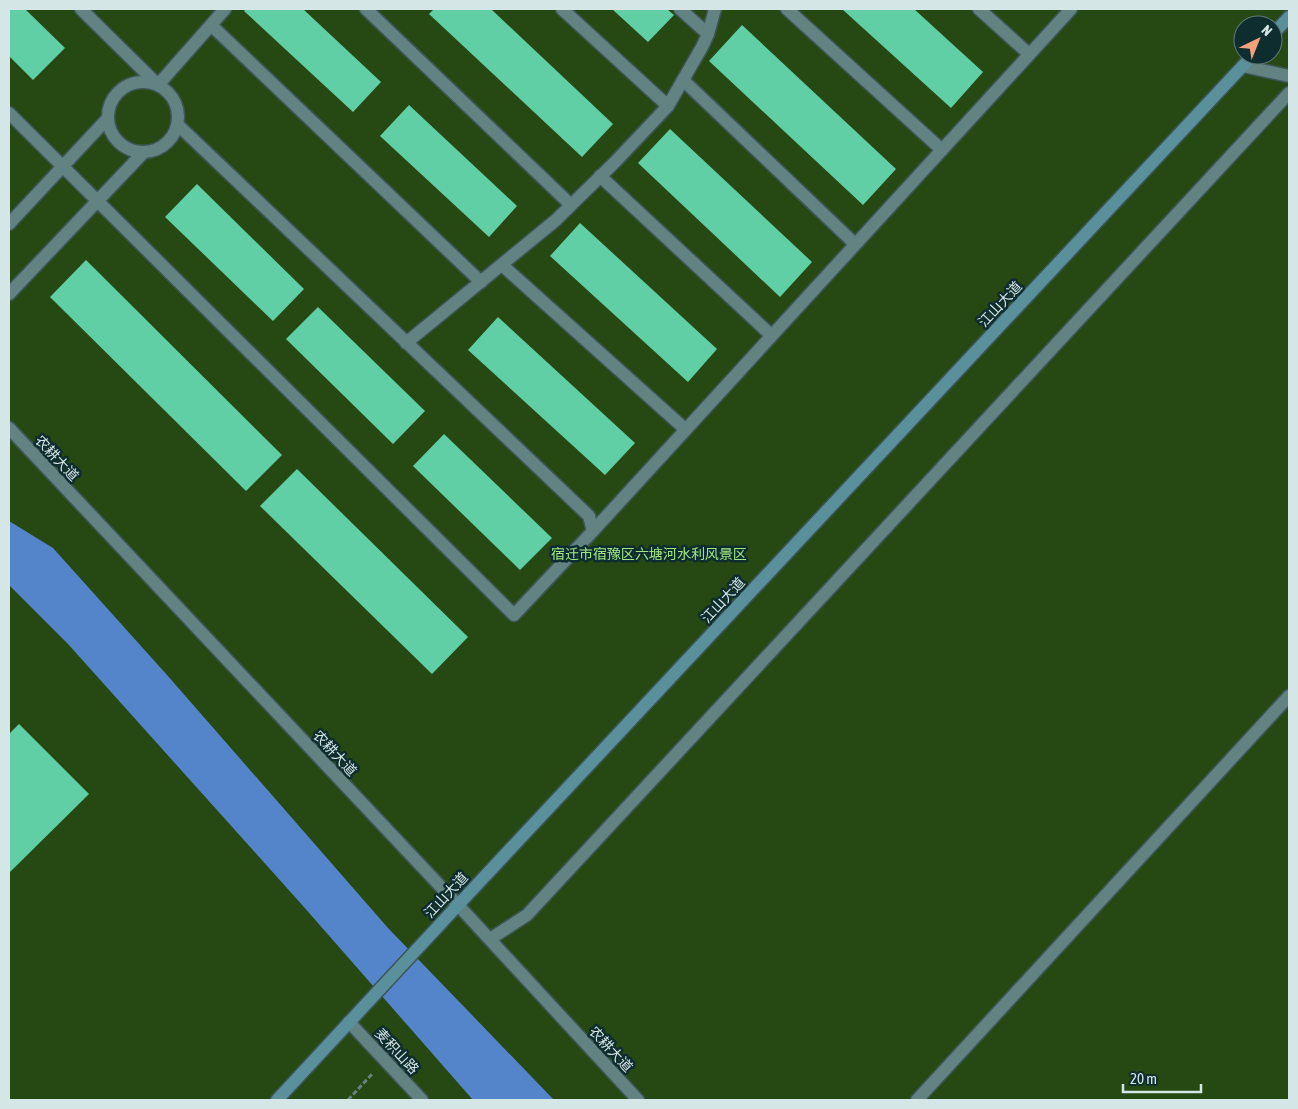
<svg xmlns="http://www.w3.org/2000/svg" width="1298" height="1109" font-family="'Asap Condensed','Noto Sans SC',sans-serif">
<style>
.green{fill:#264913;fill-rule:evenodd}
.water{fill:#5484c9}
.building{fill:#60cfa6}
.lines{fill:none;stroke-linecap:round;stroke-linejoin:round}
.service-casing{stroke:#3c5657;stroke-width:15}
.minor-casing{stroke:#3c5657;stroke-width:15}
.tertiary-casing{stroke:#3c5657;stroke-width:15}
.secondary-casing{stroke:#3c5657;stroke-width:15}
.path{stroke:#678081;stroke-width:3;stroke-dasharray:5 2.5;stroke-linecap:butt}
.service{stroke:#638383;stroke-width:12}
.minor{stroke:#638383;stroke-width:12}
.tertiary{stroke:#638383;stroke-width:12}
.secondary{stroke:#59909c;stroke-width:12}
.labels{text-anchor:middle;stroke-width:5;stroke-linejoin:round;paint-order:stroke}
.street-label{font-size:14px;fill:#d5e6e6;stroke:#0e2d2e}
.park-label{font-size:14px;fill:#a2e683;stroke:#0e2d2e}
</style>
<rect width="100%" height="100%" fill="#193738"/>
<path class="green" d="M9,9H1289V1100H9ZM1243,25H1273V55H1243Z"/>
<path class="water" d="M9,521L53,548L167,675L388,928L554,1100H473L303,906L68,644L9,585Z"/>
<g class="building">
<path d="M9,9H25L65,48L33,80L9,56Z"/>
<path d="M246,9H303L381,82L353,112L244,11Z"/>
<path d="M434,9H491L613,124L582,157L429,14Z"/>
<path d="M612,9H667L674,15L648,42Z"/>
<path d="M842,9H914L983,72L951,108Z"/>
<path d="M742,25L896,169L863,205L709,61Z"/>
<path d="M409,105L517,206L489,237L380,136Z"/>
<path d="M670,129L812,262L780,297L638,163Z"/>
<path d="M197,184L304,289L273,321L165,217Z"/>
<path d="M580,223L717,349L688,382L550,256Z"/>
<path d="M86,260L282,455L246,491L50,297Z"/>
<path d="M318,307L425,411L393,444L286,339Z"/>
<path d="M498,317L635,443L605,475L468,350Z"/>
<path d="M444,434L552,538L520,570L413,466Z"/>
<path d="M297,469L468,637L432,674L260,506Z"/>
<path d="M19,724L89,794L9,873V734Z"/>
</g>
<g class="lines">
<g class="service-casing">
<g id="service">
<path d="M81,9L158,85L225,9"/>
<path d="M366,9L571,205"/>
<path d="M562,9L668,106"/>
<path d="M680,9L708,34"/>
<path d="M787,9L942,150"/>
<path d="M979,9L1029,54"/>
<path d="M211,25L481,282"/>
<path d="M1243,66L1289,76"/>
<path d="M683,80L855,244"/>
<circle cx="143" cy="117" r="35"/>
<path d="M9,113L514,615L593,531L589,516L178,125"/>
<path d="M600,176L771,335"/>
<path d="M9,224L107,119"/>
<path d="M502,265L685,429"/>
<path d="M9,294L143,153"/>
<path d="M406,343L556,220L616,161L668,106L702,47L708,34L715,9"/>
<path d="M593,531L1071,9"/>
<path d="M490,939L527,915L1289,93"/>
<path d="M917,1100L1289,696"/>
</g>
</g>
<g class="minor-casing">
<path id="minor" d="M349,1022L422,1100"/>
</g>
<g class="tertiary-casing">
<path id="tertiary" d="M9,428L458,905L638,1100"/>
</g>
<g class="secondary-casing">
<g id="secondary">
<path d="M1273,34L1289,17"/>
<path d="M277,1100L458,905L1253,55"/>
</g>
</g>
<path class="path" d="M348,1100L373,1073"/>
<use href="#service" class="service"/>
<use href="#minor" class="minor"/>
<use href="#tertiary" class="tertiary"/>
<use href="#secondary" class="secondary"/>
</g>
<g class="labels">
<g class="street-label">
<text transform="translate(1000 304) rotate(-47)" y="5">江山大道</text>
<text transform="translate(57 458) rotate(47)" y="5">农耕大道</text>
<text transform="translate(723 600) rotate(-47)" y="5">江山大道</text>
<text transform="translate(335 753) rotate(47)" y="5">农耕大道</text>
<text transform="translate(446 895) rotate(-47)" y="5">江山大道</text>
<text transform="translate(611 1049) rotate(47)" y="5">农耕大道</text>
<text transform="translate(397 1051) rotate(47)" y="5">麦积山路</text>
</g>
<g class="park-label">
<text x="649" y="559">宿迁市宿豫区六塘河水利风景区</text>
</g>
</g>
<rect width="1298" height="1109" fill="none" stroke="#d5e6e6" stroke-width="20"/>
<g transform="translate(1258 40) rotate(43)"><circle r="24" fill="#0e2d2e" stroke="#5e7778"/>
<path d="M0-4L9 19L0 12L-9 19Z" fill="#f1a17c"/>
<text y="-8" font-size="14" font-weight="bold" text-anchor="middle" fill="#d5e6e6">N</text>
</g>
<path d="M1123 1084v8h78v-8" fill="none" stroke="#d5e6e6" stroke-width="2.5"/>
<text x="1130" y="1084" font-size="15" fill="#d5e6e6" stroke="#0e2d2e" stroke-width="4" paint-order="stroke">20 m</text>
</svg>
